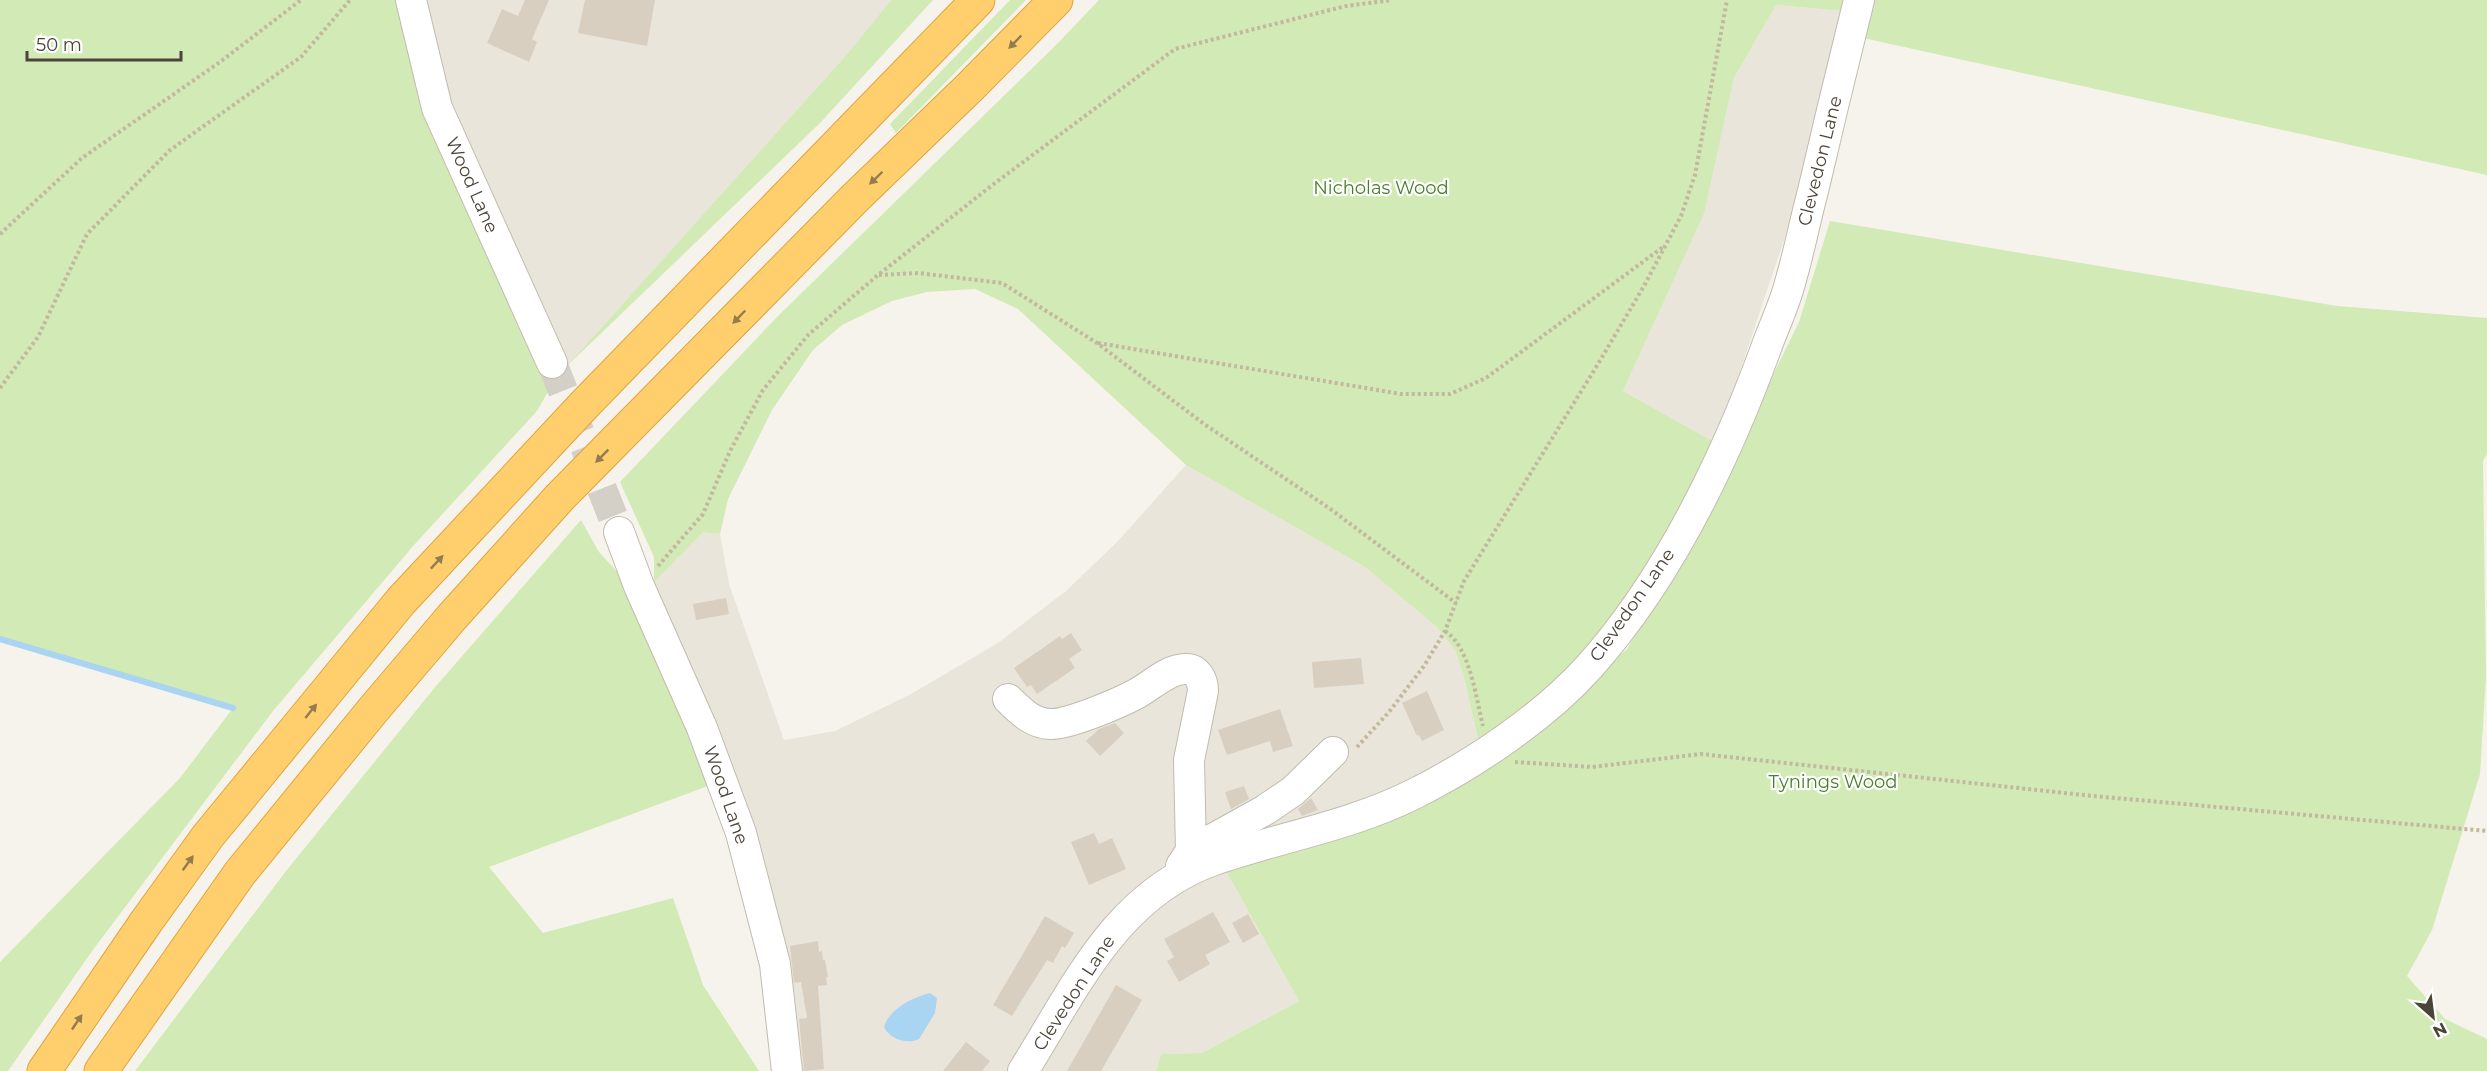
<svg xmlns="http://www.w3.org/2000/svg" width="2487" height="1071" font-family="Montserrat,sans-serif">
<style>
.residential{fill:#eae5da}
.green{fill:#d2eab5}
.water{fill:#a9d4f2}
.lines{fill:none;stroke-linecap:round;stroke-linejoin:round}
.stream{stroke:#a9d4f2;stroke-width:6}
.building{fill:#d8cfc1}
.minor-tunnel{stroke:#d4d0c8;stroke-width:30;stroke-dasharray:30 15;stroke-linecap:butt}
.minor-casing{stroke:#c2bbae;stroke-width:32}
.highway-casing{stroke:#e0a43c;stroke-width:35}
.path{stroke:#c4b79f;stroke-width:4;stroke-dasharray:3 3;stroke-linecap:butt}
.minor{stroke:#fff;stroke-width:30}
.highway{stroke:#ffcf6e;stroke-width:33}
.oneway{fill:#937c4e}
.labels{text-anchor:middle;stroke-width:4.5;stroke-linejoin:round;paint-order:stroke}
.street-label{font-size:18px;fill:#4b4439;stroke:#fff}
.park-label{font-size:18px;fill:#4a7f2a;stroke:#fff}
</style>
<rect width="100%" height="100%" fill="#f6f3ec"/>
<g class="residential">
<path d="M420,0H891L848,53L567,366L448,105Z"/>
<path d="M1776,5L1844,11L1824,120L1716,443L1623,391L1704,214L1734,78Z"/>
<path d="M1186,465L1365,567L1438,628L1455,650L1463,673L1480,747L1408,786L1163,875L1014,1071H794L713,727L654,582L703,531L720,534L729,584L784,740L835,731L911,694L998,643L1066,591L1118,541Z"/>
<path d="M1222,864L1299,1001L1202,1053L1161,1054L1156,1071H1030L1147,906Z"/>
</g>
<g class="green">
<path d="M0,0H401L549,390L537,411L414,545L273,711L95,947L8,1071H0V962L180,778L233,708L0,639Z"/>
<path d="M891,0H933L820,123L567,366L848,53Z"/>
<path d="M1010,0H1026L896,133L890,124Z"/>
<path d="M1099,0H1847L1844,11L1776,5L1734,78L1704,214L1623,391L1716,443L1627,601L1586,654L1480,747L1463,673L1455,650L1438,628L1365,567L1186,465L1018,309L975,289L927,292L892,301L842,325L813,350L772,410L728,499L720,534L703,532L654,582V557L620,482L778,316L1056,45Z"/>
<path d="M1871,0H2487V175L1863,38Z"/>
<path d="M1830,221L2337,306L2487,318V454L2483,461L2486,677L2480,774L2432,930L2407,976L2445,1019L2487,1039V1071H1156L1161,1054L1202,1053L1299,1001L1222,864L1495,761L1627,649L1702,519L1799,322Z"/>
<path d="M581,520L599,552L621,576L692,734L708,786L489,867L543,933L673,898L703,985L759,1071H135L286,871L436,686Z"/>
</g>
<path class="water" d="M930,993L937,998L935,1013L919,1039C907,1045 890,1039 884,1027C889,1009 913,997 930,993Z"/>
<g class="lines">
<path class="stream" d="M0,639L233,708"/>
</g>
<g class="building">
<path d="M525,0H549L532,39L537,42L529,62L487,43L502,9L518,16Z"/>
<path d="M585,0H655L647,46L578,33Z"/>
<path d="M726,598L729,614L696,620L693,604Z"/>
<path d="M1071,633L1082,650L1069,659L1075,668L1037,694L1031,685L1027,687L1014,668L1060,636L1062,639Z"/>
<path d="M1361,658L1364,684L1314,688L1312,662Z"/>
<path d="M1427,691L1444,730L1422,741L1419,735L1417,736L1402,703Z"/>
<path d="M1280,709L1293,746L1273,752L1270,741L1227,755L1218,730Z"/>
<path d="M1115,723L1124,733L1100,756L1086,741L1099,729Z"/>
<path d="M1244,786L1249,799L1231,809L1225,792Z"/>
<path d="M1311,798L1318,810L1302,816L1298,809Z"/>
<path d="M1094,833L1099,844L1112,838L1126,869L1089,885L1071,842Z"/>
<path d="M1213,912L1230,942L1205,955L1210,964L1179,982L1167,961L1174,957L1164,939Z"/>
<path d="M1248,914L1259,934L1243,943L1232,923Z"/>
<path d="M1045,916L1074,933L1065,948L1062,946L1053,963L1047,960L1012,1016L993,1005Z"/>
<path d="M818,941L819,952L822,951L823,960H825L828,977H826L827,985L818,986L824,1069L804,1071L799,1019L807,1018L801,982L794,983L790,946Z"/>
<path d="M1116,985L1142,1000L1101,1071H1067Z"/>
<path d="M966,1042L990,1061L982,1071H943Z"/>
</g>
<g class="lines">
<path class="minor-tunnel" d="M552,363L619,532"/>
<g class="minor-casing">
<g id="minor">
<path d="M411,0L437,108L552,363"/>
<path d="M619,532L639,586L702,728L741,833L775,964L787,1071"/>
<path d="M1008,699C1021,711 1031,723 1050,724C1068,725 1119,703 1136,694C1151,686 1168,669 1185,669C1197,668 1203,680 1203,691L1189,760L1191,851"/>
<path d="M1181,866L1191,851L1265,810L1293,791L1333,752"/>
<path d="M1023,1071C1075,989 1115,895 1214,860C1280,837 1350,826 1414,794C1474,764 1544,717 1589,667C1667,580 1725,460 1765,351C1773,328 1784,306 1790,283C1799,252 1805,221 1813,191C1828,127 1843,64 1859,0"/>
</g>
</g>
<g class="highway-casing">
<g id="highway">
<path d="M44,1071L146,922L208,836L401,601L586,403L978,0"/>
<path d="M101,1071L240,873L373,710L452,617L560,497L855,198L970,87L1056,0"/>
</g>
</g>
<g class="path">
<path d="M0,234L82,158L220,62L301,0"/>
<path d="M879,275L918,273L1002,283L1097,343L1204,424L1329,508L1456,603"/>
<path d="M1098,343L1401,394H1450L1486,378L1663,247"/>
<path d="M0,388L38,337L87,234L170,150L301,57L350,0"/>
<path d="M658,566L703,514L730,451L763,390L808,335L878,275L995,183L1175,49L1346,6L1392,0"/>
<path d="M1445,631C1470,647 1476,698 1483,726"/>
<path d="M1357,747L1389,712L1424,666L1445,631L1464,581L1598,364L1644,286L1681,216L1695,175L1727,0"/>
<path d="M1515,762L1592,767L1701,754L2093,796L2487,831"/>
</g>
<use href="#minor" class="minor"/>
<use href="#highway" class="highway"/>
</g>
<defs><path id="oneway-solid" d="M-6-.8H1V-3.2L6.5 0L1 3.2V.8H-6Z" transform="scale(1.5)"/></defs>
<g class="oneway">
<use href="#oneway-solid" transform="translate(1015 42) rotate(134)"/>
<use href="#oneway-solid" transform="translate(876 178) rotate(136)"/>
<use href="#oneway-solid" transform="translate(739 317) rotate(134)"/>
<use href="#oneway-solid" transform="translate(602 456) rotate(135)"/>
<use href="#oneway-solid" transform="translate(437 562) rotate(-47)"/>
<use href="#oneway-solid" transform="translate(311 711) rotate(-51)"/>
<use href="#oneway-solid" transform="translate(188 863) rotate(-54)"/>
<use href="#oneway-solid" transform="translate(77 1022) rotate(-56)"/>
</g>
<g class="labels">
<g class="street-label">
<text transform="translate(1820 161) rotate(-76)" y="6">Clevedon Lane</text>
<text transform="translate(472 185) rotate(66)" y="6">Wood Lane</text>
<text transform="translate(1632 605) rotate(-55)" y="6">Clevedon Lane</text>
<text transform="translate(726 795) rotate(71)" y="6">Wood Lane</text>
<text transform="translate(1074 993) rotate(-57)" y="6">Clevedon Lane</text>
</g>
<g class="park-label">
<text x="1381" y="194">Nicholas Wood</text>
<text x="1833" y="788">Tynings Wood</text>
</g>
</g>
<g transform="translate(2433 1017) rotate(152)" stroke="#ffffff" stroke-width="4.5" paint-order="stroke">
<path d="M0-4.5L10 22L0 15L-10 22Z" fill="#4b4439"/>
<text y="-9" font-size="16" font-weight="bold" text-anchor="middle" fill="#4b4439">N</text>
</g>
<path d="M27 51v9h154v-9" fill="none" stroke="#4b4439" stroke-width="3"/>
<text x="36" y="51" font-size="18" fill="#4b4439" stroke="#ffffff" stroke-width="4.5" paint-order="stroke">50 m</text>
</svg>
